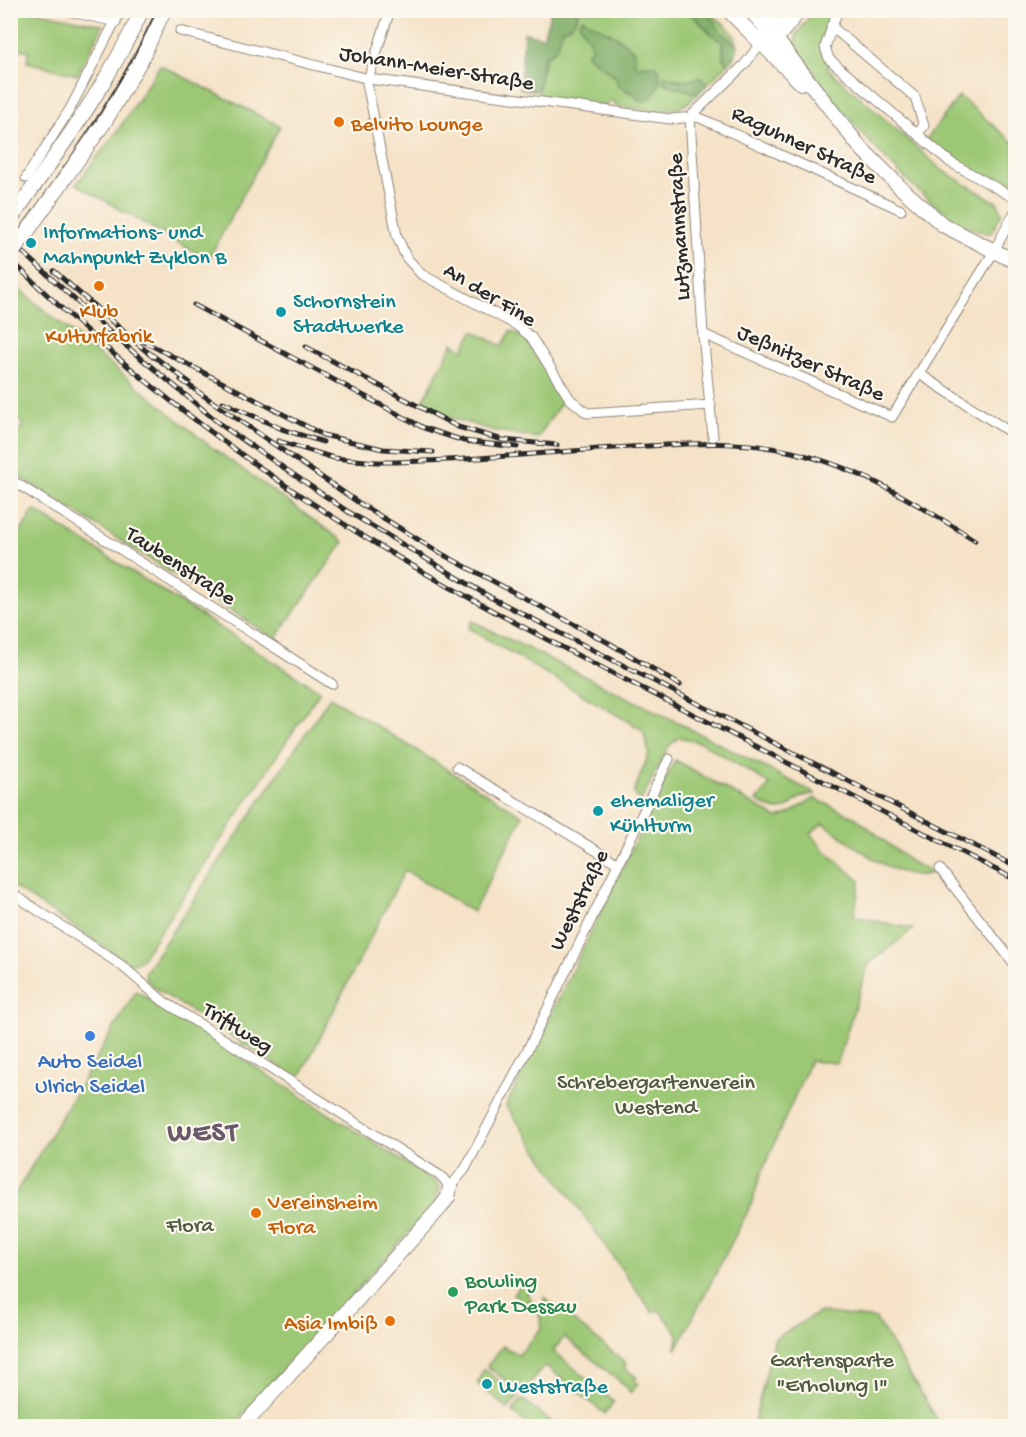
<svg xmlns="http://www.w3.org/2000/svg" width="1026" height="1437" font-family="'Gochi Hand',sans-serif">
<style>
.green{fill:#9cc875;stroke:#647a50;stroke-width:1.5;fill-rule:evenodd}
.forest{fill:#7dac66;stroke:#546c48;stroke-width:1.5}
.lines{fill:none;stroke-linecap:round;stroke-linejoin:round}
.street-casing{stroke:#908679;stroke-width:11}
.secondary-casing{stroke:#908679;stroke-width:16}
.street{stroke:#fff;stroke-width:9}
.secondary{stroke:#fff;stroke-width:14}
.tram{stroke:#2b2b2b;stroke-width:1.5}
.rail-casing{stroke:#2b2b2b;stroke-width:5}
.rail{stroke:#fbf7ec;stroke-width:3;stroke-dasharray:9;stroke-linecap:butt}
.secondary-bridge-casing{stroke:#908679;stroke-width:16;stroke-linecap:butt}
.secondary-bridge{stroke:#fff;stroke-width:14}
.food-dot{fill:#e8710a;stroke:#fbf7ec;stroke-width:2}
.culture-dot{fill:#0f9aa8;stroke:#fbf7ec;stroke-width:2}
.shop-dot{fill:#3f7fe0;stroke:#fbf7ec;stroke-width:2}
.leisure-dot{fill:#2e9e5b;stroke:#fbf7ec;stroke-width:2}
.labels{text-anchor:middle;stroke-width:4.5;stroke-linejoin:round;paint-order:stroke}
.street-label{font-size:22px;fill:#2b2b2b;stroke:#fbf7ec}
.food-label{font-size:22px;fill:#c56008;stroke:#fbf7ec;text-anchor:start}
.culture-label{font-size:22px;fill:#0d838f;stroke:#fbf7ec;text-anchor:start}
.shop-label{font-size:22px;fill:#366cbe;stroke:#fbf7ec}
.park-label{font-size:22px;fill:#4d5a41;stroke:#fbf7ec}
.leisure-label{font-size:22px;fill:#27864d;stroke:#fbf7ec;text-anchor:start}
.district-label{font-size:28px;font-weight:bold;letter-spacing:1.5px;fill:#6a596b;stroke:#fbf7ec}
</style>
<rect width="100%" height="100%" fill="#fbf7ec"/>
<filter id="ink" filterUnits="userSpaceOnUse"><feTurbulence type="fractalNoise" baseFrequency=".0167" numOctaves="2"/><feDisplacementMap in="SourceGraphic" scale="12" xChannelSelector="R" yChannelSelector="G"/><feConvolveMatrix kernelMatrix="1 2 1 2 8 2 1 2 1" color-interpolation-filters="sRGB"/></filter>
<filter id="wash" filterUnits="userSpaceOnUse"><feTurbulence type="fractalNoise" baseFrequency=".008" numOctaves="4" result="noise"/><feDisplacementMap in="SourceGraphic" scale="24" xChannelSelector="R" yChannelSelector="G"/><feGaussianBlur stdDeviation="1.35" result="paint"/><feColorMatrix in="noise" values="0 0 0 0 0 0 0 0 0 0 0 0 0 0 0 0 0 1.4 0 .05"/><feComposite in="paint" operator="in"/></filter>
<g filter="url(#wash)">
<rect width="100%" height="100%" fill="#f5e2c7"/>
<g class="green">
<path d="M10,11H34L103,25L77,75L27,62L29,51L11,47Z"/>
<path d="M578,11H688L717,39L723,42V58L728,64L709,83C696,76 684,83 670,77L679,87L698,94C688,103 680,112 666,108L664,112L615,106V102L609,100L608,106L545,99L538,91L545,57L550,54L563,29L577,18ZM583,18C607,35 630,33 634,66L646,65L658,79V87L633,93L626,92L616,78L592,57L593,49Z"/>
<path d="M701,11H708C719,20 736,31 738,46L724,33L721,34L714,20Z"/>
<path d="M814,11H833C824,30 815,45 830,64L827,68L943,171L998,203L1002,213L991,233C942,235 816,88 796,44V35Z"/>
<path d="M160,65L280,126L208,260L76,184L119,129Z"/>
<path d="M959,96L1015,144V184L1008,192L926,140Z"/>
<path d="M10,282L210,446L344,542L275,639L11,471V446L23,424L11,415Z"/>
<path d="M473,331L502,346L511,331L524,338L564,398L538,438L491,430L449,417L423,401L453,343L463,350Z"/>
<path d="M34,510L320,691L141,960L134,963L127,962L11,885V548Z"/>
<path d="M472,621L679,723L816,794C786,793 795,825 757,801L770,784L702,743L679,737L668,747L640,803L634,792L649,753L643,730L468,628Z"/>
<path d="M330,697L523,816L473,912L405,870L299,1079L153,987L146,979L145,972Z"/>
<path d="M675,760L777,818L787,815L814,798L856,818L911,862L933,872C901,888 850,841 823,823L811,833L822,848L860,881L854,916L913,929L868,965L837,1063L810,1061L761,1174L751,1205L676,1350L678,1334L659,1310L652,1312L506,1106Z"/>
<path d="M136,991L436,1182L440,1188L434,1205L232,1426H11V1201Z"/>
<path d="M523,1283L534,1306L544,1311V1297L626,1363L624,1368L637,1377L634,1380L638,1384L630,1393L626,1386L564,1337L553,1351L614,1401L605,1414L545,1365L522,1393L487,1366L503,1346L519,1355L542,1328L540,1316L513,1294Z"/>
<path d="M820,1312L876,1319L941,1426H753L775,1338Z"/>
<path d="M484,1369L518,1397L508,1409L477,1383Z"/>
<path d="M522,1399L557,1426H530L512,1412Z"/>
</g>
<g class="forest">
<path d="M551,11H578C576,21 573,25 563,29L556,49L544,57L538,91L520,89L524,33L543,37Z"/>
<path d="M688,11H701L714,20L721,33L738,46L735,57L728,64L723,58V42L717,39Z"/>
<path d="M583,18C602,31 621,35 635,53V66L654,65L659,69C663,82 655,102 639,101L633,93L618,86L616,77L588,56L587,52L592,48C589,38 581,29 579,22Z"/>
<path d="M665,76L680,81L700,78L709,83L698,94L666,84L663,81Z"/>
</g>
</g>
<g filter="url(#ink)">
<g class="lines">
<g class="street-casing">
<g id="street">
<path d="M63,10L116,22"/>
<path d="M390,10L367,83L397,236L406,257L421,274L516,325L531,337L570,399L587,413L711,405"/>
<path d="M838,10L825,47L829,59L950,162L1016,199"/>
<path d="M831,26L915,97L924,126L917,134"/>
<path d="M180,31L369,79L670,119L698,117L901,210"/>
<path d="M26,178L70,109L121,10"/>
<path d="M703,334L892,417L990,258L1016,210"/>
<path d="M918,373L1016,436"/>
<path d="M713,437L703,334L690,117L745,64L761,43"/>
<path d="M10,479L332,684"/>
<path d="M457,767L617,863"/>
<path d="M940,869L1016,966"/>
<path d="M10,892L121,965L163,1001L442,1177L450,1187L465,1169L533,1039L669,759"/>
</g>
</g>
<g class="secondary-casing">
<g id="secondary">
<path d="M728,10L801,83"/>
<path d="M750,10L776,39L859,146L901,188L943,225L1016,262"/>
<path d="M764,35L781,10"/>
<path d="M769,41L776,39L800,10"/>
<path d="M104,123L141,60L164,10"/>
<path d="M10,220C58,152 107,86 142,10"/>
<path d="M243,1426L440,1208L448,1197L450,1187"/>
</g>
</g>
<use href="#street" class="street"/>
<use href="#secondary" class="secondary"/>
<path class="tram" d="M10,243C64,168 118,94 157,10"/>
<g class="rail-casing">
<g id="rail">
<path d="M10,240L113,335L224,427L347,511L490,597L1016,867"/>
<path d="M10,259C128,376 270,483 413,566C500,617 591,662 681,708C793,766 904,823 1016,880"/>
<path d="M54,271L153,357"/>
<path d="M194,305L424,428L464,441L517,447"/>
<path d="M145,342L323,435L383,449L433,452"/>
<path d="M306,347L458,427L503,440L557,445"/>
<path d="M148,352L189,382"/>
<path d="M181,380L359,503L440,553L609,643L680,685"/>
<path d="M223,402L282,429L323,442"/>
<path d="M278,441L334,458L376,462C461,462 546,452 630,447C685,444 738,439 792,452C861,468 916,503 975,540"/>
</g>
</g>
<use href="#rail" class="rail"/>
<g class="secondary-bridge-casing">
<path id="secondary-bridge" d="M10,256L104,123"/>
</g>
<use href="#secondary-bridge" class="secondary-bridge"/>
</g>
</g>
<g class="food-dot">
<circle cx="339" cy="122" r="6"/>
<circle cx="99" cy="286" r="6"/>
<circle cx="256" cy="1213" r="6"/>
<circle cx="390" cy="1321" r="6"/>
</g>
<g class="culture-dot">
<circle cx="31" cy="243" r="6"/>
<circle cx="281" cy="312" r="6"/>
<circle cx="598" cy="811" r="6"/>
<circle cx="487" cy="1384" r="6"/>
</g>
<circle class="shop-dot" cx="90" cy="1036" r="6"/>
<circle class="leisure-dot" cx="453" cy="1292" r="6"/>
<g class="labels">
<g class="street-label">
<text transform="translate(437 66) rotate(9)" y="8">Johann-Meier-Straße</text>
<text transform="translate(805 143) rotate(25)" y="8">Raguhner Straße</text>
<text transform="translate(677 227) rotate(-93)" y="8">Lutzmannstraße</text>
<text transform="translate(491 293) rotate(31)" y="8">An der Fine</text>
<text transform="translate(812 361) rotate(24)" y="8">Jeßnitzer Straße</text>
<text transform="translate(182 564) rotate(33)" y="8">Taubenstraße</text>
<text transform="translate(577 899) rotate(-64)" y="8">Weststraße</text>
<text transform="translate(239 1026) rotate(32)" y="8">Triftweg</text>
</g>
<g class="food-label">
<text x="351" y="130">Belvito Lounge</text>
<text x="99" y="317" text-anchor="middle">Klub<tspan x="99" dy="25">Kulturfabrik</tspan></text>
<text x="268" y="1208">Vereinsheim<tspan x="268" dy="25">Flora</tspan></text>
<text x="378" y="1329" text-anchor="end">Asia Imbiß</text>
</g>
<g class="culture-label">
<text x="43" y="238">Informations- und<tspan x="43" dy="25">Mahnpunkt Zyklon B</tspan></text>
<text x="293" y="307">Schornstein<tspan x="293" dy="25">Stadtwerke</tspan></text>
<text x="610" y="806">ehemaliger<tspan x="610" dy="25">Kühlturm</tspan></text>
<text x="499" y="1392">Weststraße</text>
</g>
<g class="shop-label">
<text x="90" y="1067">Auto Seidel<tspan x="90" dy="25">Ulrich Seidel</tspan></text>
</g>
<g class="park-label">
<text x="656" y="1088">Schrebergartenverein<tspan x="656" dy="25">Westend</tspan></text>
<text x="190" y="1231">Flora</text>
<text x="832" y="1366">Gartensparte<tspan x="832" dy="25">"Erholung I"</tspan></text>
</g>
<g class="leisure-label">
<text x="465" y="1287">Bowling<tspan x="465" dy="25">Park Dessau</tspan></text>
</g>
<g class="district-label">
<text x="203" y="1140">WEST</text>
</g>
</g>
<rect width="1026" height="1437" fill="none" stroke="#fbf7ec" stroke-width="36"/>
</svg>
